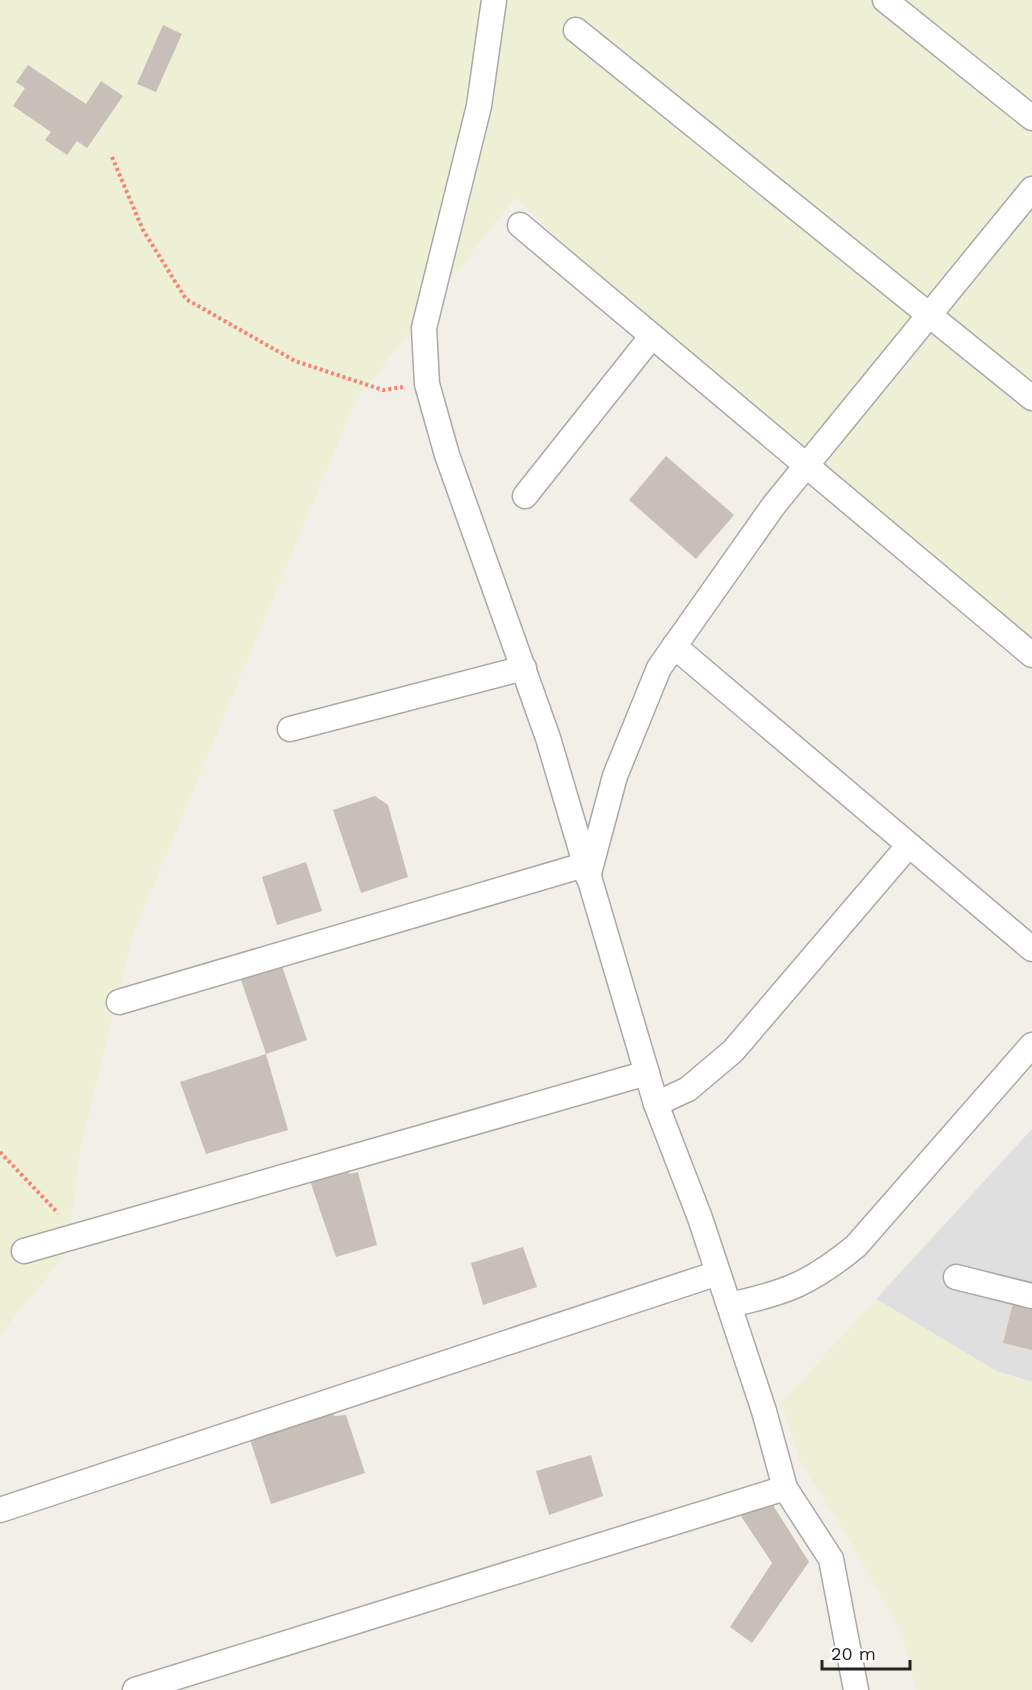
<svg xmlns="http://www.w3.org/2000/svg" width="1032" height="1690" font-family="'Work Sans',sans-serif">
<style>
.residential{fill:#e0dfdf}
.farmland{fill:#eef0d5}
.building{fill:#c7bfb8}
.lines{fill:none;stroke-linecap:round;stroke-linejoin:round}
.street-casing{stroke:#a9a9a9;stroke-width:27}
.path{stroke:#fa8072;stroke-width:4;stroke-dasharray:3 3;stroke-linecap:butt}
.street{stroke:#fff;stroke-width:24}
</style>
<rect width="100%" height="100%" fill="#f2efe9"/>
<path class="residential" d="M1032,1129V1382L996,1371L876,1299Z"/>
<g class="farmland">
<path d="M0,0H1032V670L515,198L355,402L133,935L80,1151L67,1252L0,1335Z"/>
<path d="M876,1299L996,1371L1032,1382V1690H916L903,1636L851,1543L800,1461L781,1403Z"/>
</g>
<g class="building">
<path d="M163,25L182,34L156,92L137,84Z"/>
<path d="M28,65L86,104L101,81L123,96L87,148L77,141L67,155L45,140L51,132L13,106L25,88L16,82Z"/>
<path d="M666,456L734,515L696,559L629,500Z"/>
<path d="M375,796L388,805L408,877L361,893L333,810Z"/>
<path d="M306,862L322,911L277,925L262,877Z"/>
<path d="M278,954L307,1040L266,1054L237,968Z"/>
<path d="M266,1054L288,1130L206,1154L180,1082Z"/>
<path d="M345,1162L349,1174L358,1172L377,1245L336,1257L308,1175Z"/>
<path d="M523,1247L537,1287L483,1305L471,1263Z"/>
<path d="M1019,1279L1032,1282V1350L1003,1343Z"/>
<path d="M326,1391L334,1416L346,1415L365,1473L271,1504L243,1418Z"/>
<path d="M591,1455L603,1496L549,1515L536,1471Z"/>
<path d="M764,1491L809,1562L752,1643L730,1627L772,1563L739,1513Z"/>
</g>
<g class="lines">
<g class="street-casing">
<g id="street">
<path d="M494,0L479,106L424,328L427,384L447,455L548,738L656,1104L700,1218L764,1411L785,1488L831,1559L856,1690"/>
<path d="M885,0L1032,118"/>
<path d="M576,30L1032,398"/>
<path d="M520,225L1032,655"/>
<path d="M525,496L652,336"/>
<path d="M674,646L1032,949"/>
<path d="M290,729L524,668"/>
<path d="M588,877L615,776L659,668L774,505L1032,189"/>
<path d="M119,1002L584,865"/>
<path d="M656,1104L688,1089L733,1051L909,845"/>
<path d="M24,1251L647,1073"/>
<path d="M956,1277L1032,1296"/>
<path d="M729,1305C786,1293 811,1283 856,1246L1032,1045"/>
<path d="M0,1510L718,1273"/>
<path d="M135,1690L785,1488"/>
</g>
</g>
<g class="path">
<path d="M112,157L143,230L186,299L295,361L383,390L403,387"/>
<path d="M0,1152L58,1213"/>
</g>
<use href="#street" class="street"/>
</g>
<path d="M822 1660v9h88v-9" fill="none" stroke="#222222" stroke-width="3"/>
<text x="831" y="1660" font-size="18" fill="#222222" stroke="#ffffff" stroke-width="4.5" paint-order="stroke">20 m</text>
</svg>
